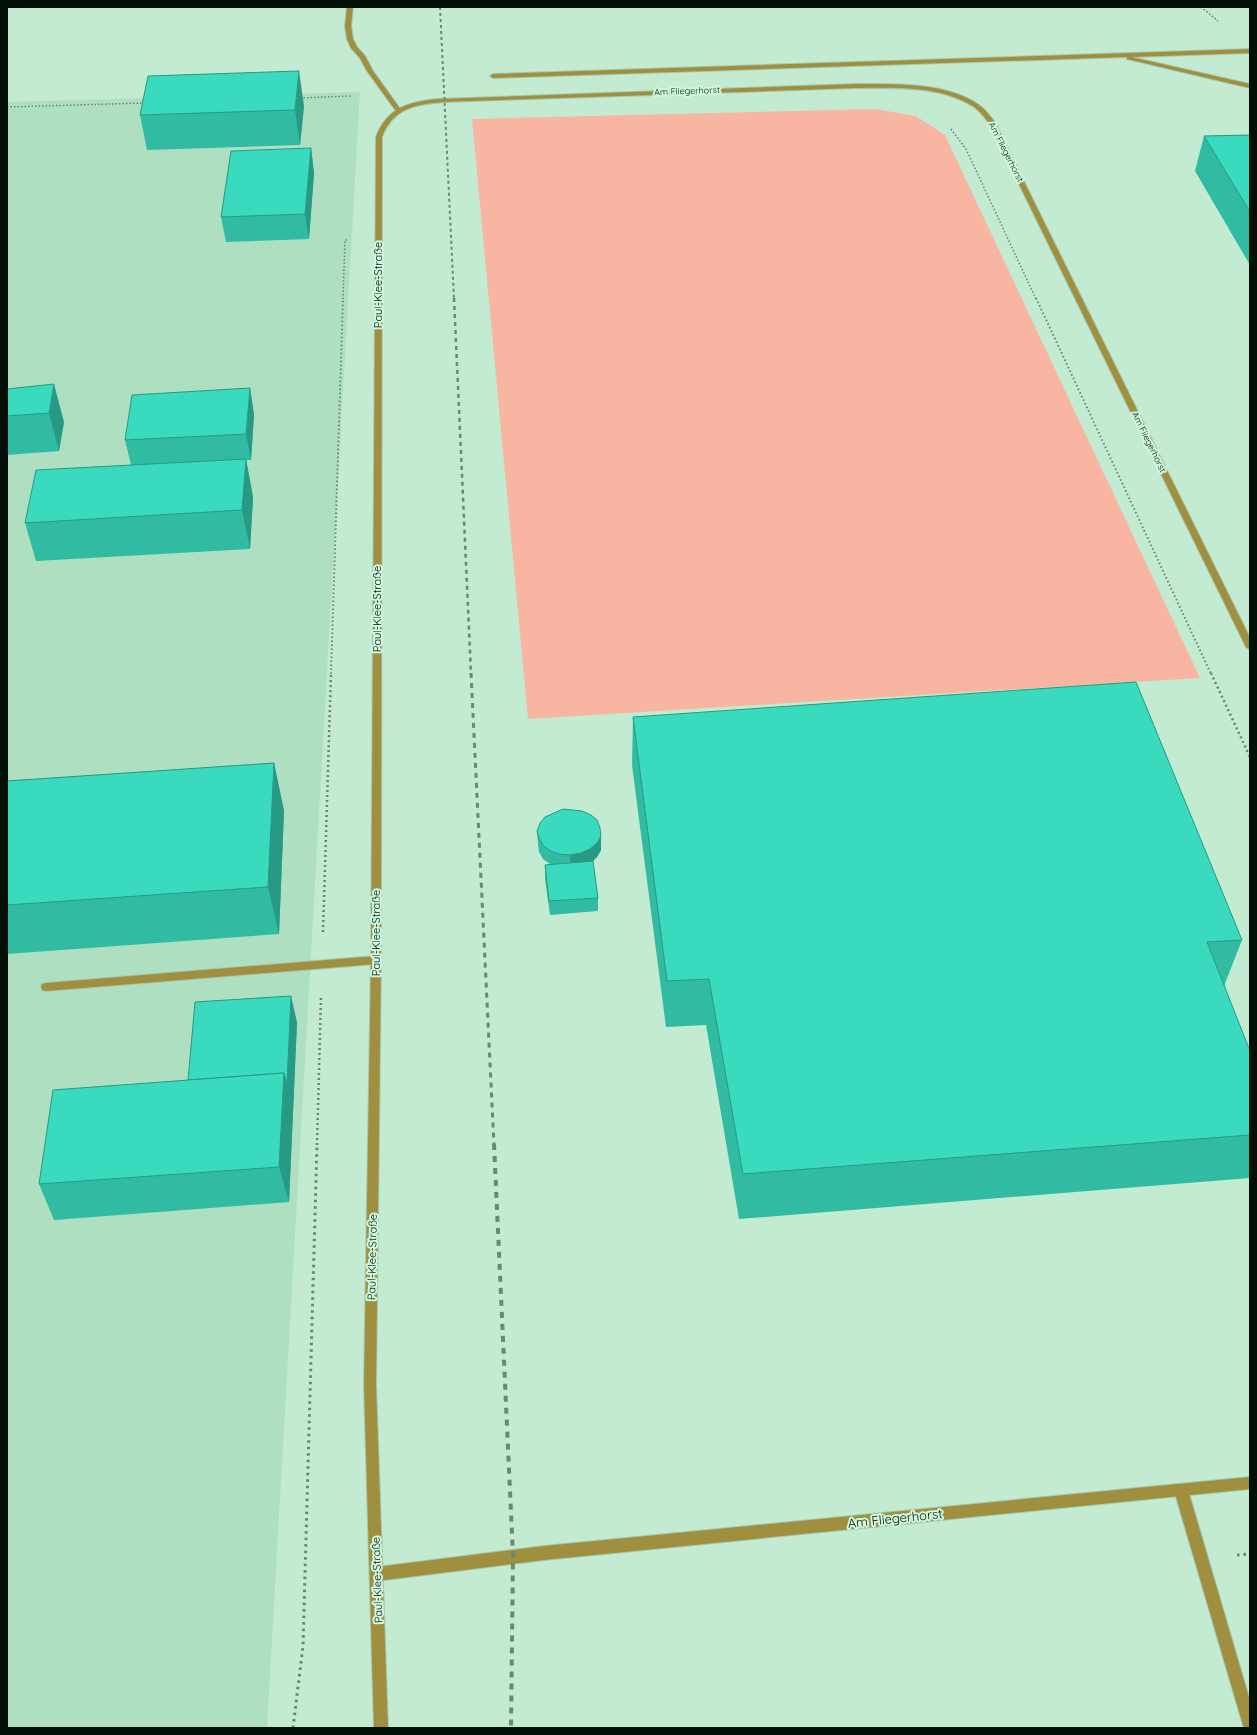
<svg xmlns="http://www.w3.org/2000/svg" width="1257" height="1735" font-family="Quicksand,sans-serif">
<style>
.built{fill:#afdfc1}
.green{fill:#f8b6a2}
.lines{fill:none;stroke-linecap:round;stroke-linejoin:round}
.lane-casing{stroke:#a3c8b1;stroke-width:2}
.street-casing{stroke:#a3c8b1;stroke-width:2}
.path-far3{stroke:#688473;stroke-width:1.5;stroke-dasharray:1.5 2;stroke-linecap:butt}
.path-far2{stroke:#688473;stroke-width:2;stroke-dasharray:1.5 2.5;stroke-linecap:butt}
.path-far1{stroke:#688473;stroke-width:2.5;stroke-dasharray:2 3;stroke-linecap:butt}
.path{stroke:#688473;stroke-width:3;stroke-dasharray:2.5 4;stroke-linecap:butt}
.lane{fill:#a08f3e;fill-rule:evenodd}
.street{fill:#a08f3e;fill-rule:evenodd}
.rail-far3{stroke:#6b8775;stroke-width:2;stroke-dasharray:3 3;stroke-linecap:butt}
.rail-far2{stroke:#6b8775;stroke-width:2.5;stroke-dasharray:4 4;stroke-linecap:butt}
.rail-far1{stroke:#6b8775;stroke-width:3;stroke-dasharray:5 5;stroke-linecap:butt}
.rail{stroke:#6b8775;stroke-width:4;stroke-dasharray:6 6;stroke-linecap:butt}
.wall{fill:#31bba3}
.shaded-wall{fill:#289984}
.building{fill:#39dabd;stroke:#289984}
.labels{text-anchor:middle;stroke-width:4;stroke-linejoin:round;paint-order:stroke}
.far-street-label{font-size:9px;fill:#031008;stroke:#cff8de}
.street-label{font-size:11px;fill:#031008;stroke:#cff8de}
.near-street-label{font-size:13px;fill:#031008;stroke:#cff8de}
</style>
<rect width="100%" height="100%" fill="#c2ebd1"/>
<path class="built" d="M360,92L267,1728H7V102Z"/>
<path class="green" d="M875,109L916,116L945,135L1200,678L528,719L472,119Z"/>
<g class="lines">
<g class="lane-casing">
<g id="lane">
<path d="M347,7H353L351,26L353,39L357,47L365,56L373,71L401,110L400,111H396L367,71L360,58L351,48L347,39L345,26Z"/>
<path d="M1250,49V53L1131,57L1250,84V88L1127,59V57L493,78L490,76L493,74Z"/>
<path d="M376,956L380,957L381,960L380,963L376,964L46,991L42,990L41,987L42,984L46,983Z"/>
<path d="M1181,1484L1186,1486L1188,1490L1250,1701V1728H1244L1243,1725L1174,1490L1176,1486Z"/>
<path d="M544,1546L549,1548L551,1553L549,1558L544,1560L377,1581L372,1579L370,1574L372,1569L377,1567Z"/>
</g>
</g>
<g class="street-casing">
<g id="street">
<path d="M856,84C894,84 947,82 979,105C985,109 989,115 994,121L1250,638V650L1246,647L989,123C984,117 980,111 974,107C940,85 894,88 856,88L444,102C416,104 393,108 382,137L381,960L376,1385L388,1728H374L364,1385L371,960L376,137C387,108 408,102 437,99Z"/>
<path d="M1250,1477V1489L544,1560L539,1558L537,1553L539,1548L544,1546Z"/>
</g>
</g>
<g class="path-far3">
<path d="M1201,7L1218,21"/>
<path d="M300,98L351,96"/>
<path d="M7,107L145,103"/>
<path d="M951,129L966,149L1036,299"/>
<path d="M343,299L345,240H347"/>
</g>
<g class="path-far2">
<path d="M1036,298L1211,674"/>
<path d="M331,674L343,298"/>
</g>
<g class="path-far1">
<path d="M1211,673L1250,757"/>
<path d="M323,932L331,673"/>
<path d="M317,1145L321,997"/>
</g>
<g class="path">
<path d="M1237,1555L1250,1554"/>
<path d="M293,1728L303,1646L317,1144"/>
</g>
<use href="#lane" class="lane"/>
<use href="#street" class="street"/>
<path class="rail-far3" d="M440,7L454,299"/>
<path class="rail-far2" d="M454,298L471,674"/>
<path class="rail-far1" d="M471,673L494,1145"/>
<path class="rail" d="M494,1144L513,1556L511,1728"/>
</g>
<g class="wall">
<path d="M304,106L300,145L147,150L140,115Z"/>
<path d="M1250,135V265L1195,171L1204,136Z"/>
<path d="M311,148L314,173L309,239L226,242L221,217Z"/>
<path d="M250,388L254,415L251,460H246L253,497L250,549L36,561L25,523L131,465L125,440Z"/>
<path d="M7,389L64,422L59,451L7,455Z"/>
<path d="M633,717L1242,940L1224,986L1250,1051V1178L739,1219L706,1025L666,1027L632,765Z"/>
<path d="M274,763L284,811L279,934L7,954V781Z"/>
<path d="M537,831L601,850L597,857L593,861L598,898V911L550,915L545,879V865L550,864L543,859L539,852L538,844Z"/>
<path d="M297,1022L289,1202L54,1220L39,1184L188,1080Z"/>
</g>
<g class="shaded-wall">
<path d="M299,71L304,106L300,145L295,110Z"/>
<path d="M311,148L314,173L309,239L305,214Z"/>
<path d="M54,384L64,422L59,451L49,413Z"/>
<path d="M250,388L254,415L251,460L246,434Z"/>
<path d="M246,459L253,497L250,549L242,510Z"/>
<path d="M274,763L284,811L279,934L268,887Z"/>
<path d="M601,836V850L597,857L591,863L570,869V855Z"/>
<path d="M291,996L297,1022L289,1202L279,1167L284,1073Z"/>
</g>
<g class="building">
<path d="M299,71L295,110L140,115L148,76Z"/>
<path d="M1250,135V212L1204,136Z"/>
<path d="M311,148L305,214L221,217L231,151Z"/>
<path d="M54,384L49,413L7,416V389Z"/>
<path d="M250,388L246,434L125,440L132,395Z"/>
<path d="M246,459L242,510L25,523L36,470Z"/>
<path d="M1136,682L1242,940L1207,942L1250,1051V1135L743,1174L709,979L667,981L633,717Z"/>
<path d="M274,763L268,887L7,905V781Z"/>
<path d="M563,809L582,811L591,815L597,820L600,828L601,836L597,843L590,849L581,853L570,855L559,854L550,851L543,845L539,838L537,831L540,823L545,817Z"/>
<path d="M593,861L598,898L549,901L545,865Z"/>
<path d="M291,996L287,1084L284,1073L188,1080L195,1002Z"/>
<path d="M284,1073L279,1167L39,1184L53,1090Z"/>
</g>
<g class="labels">
<g class="far-street-label">
<text transform="translate(687 91) rotate(-2)" y="3">Am Fliegerhorst</text>
<text transform="translate(1006 152) rotate(63)" y="3">Am Fliegerhorst</text>
<text transform="translate(1149 442) rotate(64)" y="3">Am Fliegerhorst</text>
</g>
<g class="street-label">
<text transform="translate(378 285) rotate(-90)" y="4">Paul-Klee-Straße</text>
<text transform="translate(377 609) rotate(-90)" y="4">Paul-Klee-Straße</text>
<text transform="translate(376 933) rotate(-90)" y="4">Paul-Klee-Straße</text>
<text transform="translate(372 1257) rotate(-89)" y="4">Paul-Klee-Straße</text>
<text transform="translate(377 1580) rotate(-92)" y="4">Paul-Klee-Straße</text>
</g>
<g class="near-street-label">
<text transform="translate(895 1518) rotate(-6)" y="5">Am Fliegerhorst</text>
</g>
</g>
<rect width="1257" height="1735" fill="none" stroke="#031008" stroke-width="16"/>
</svg>
